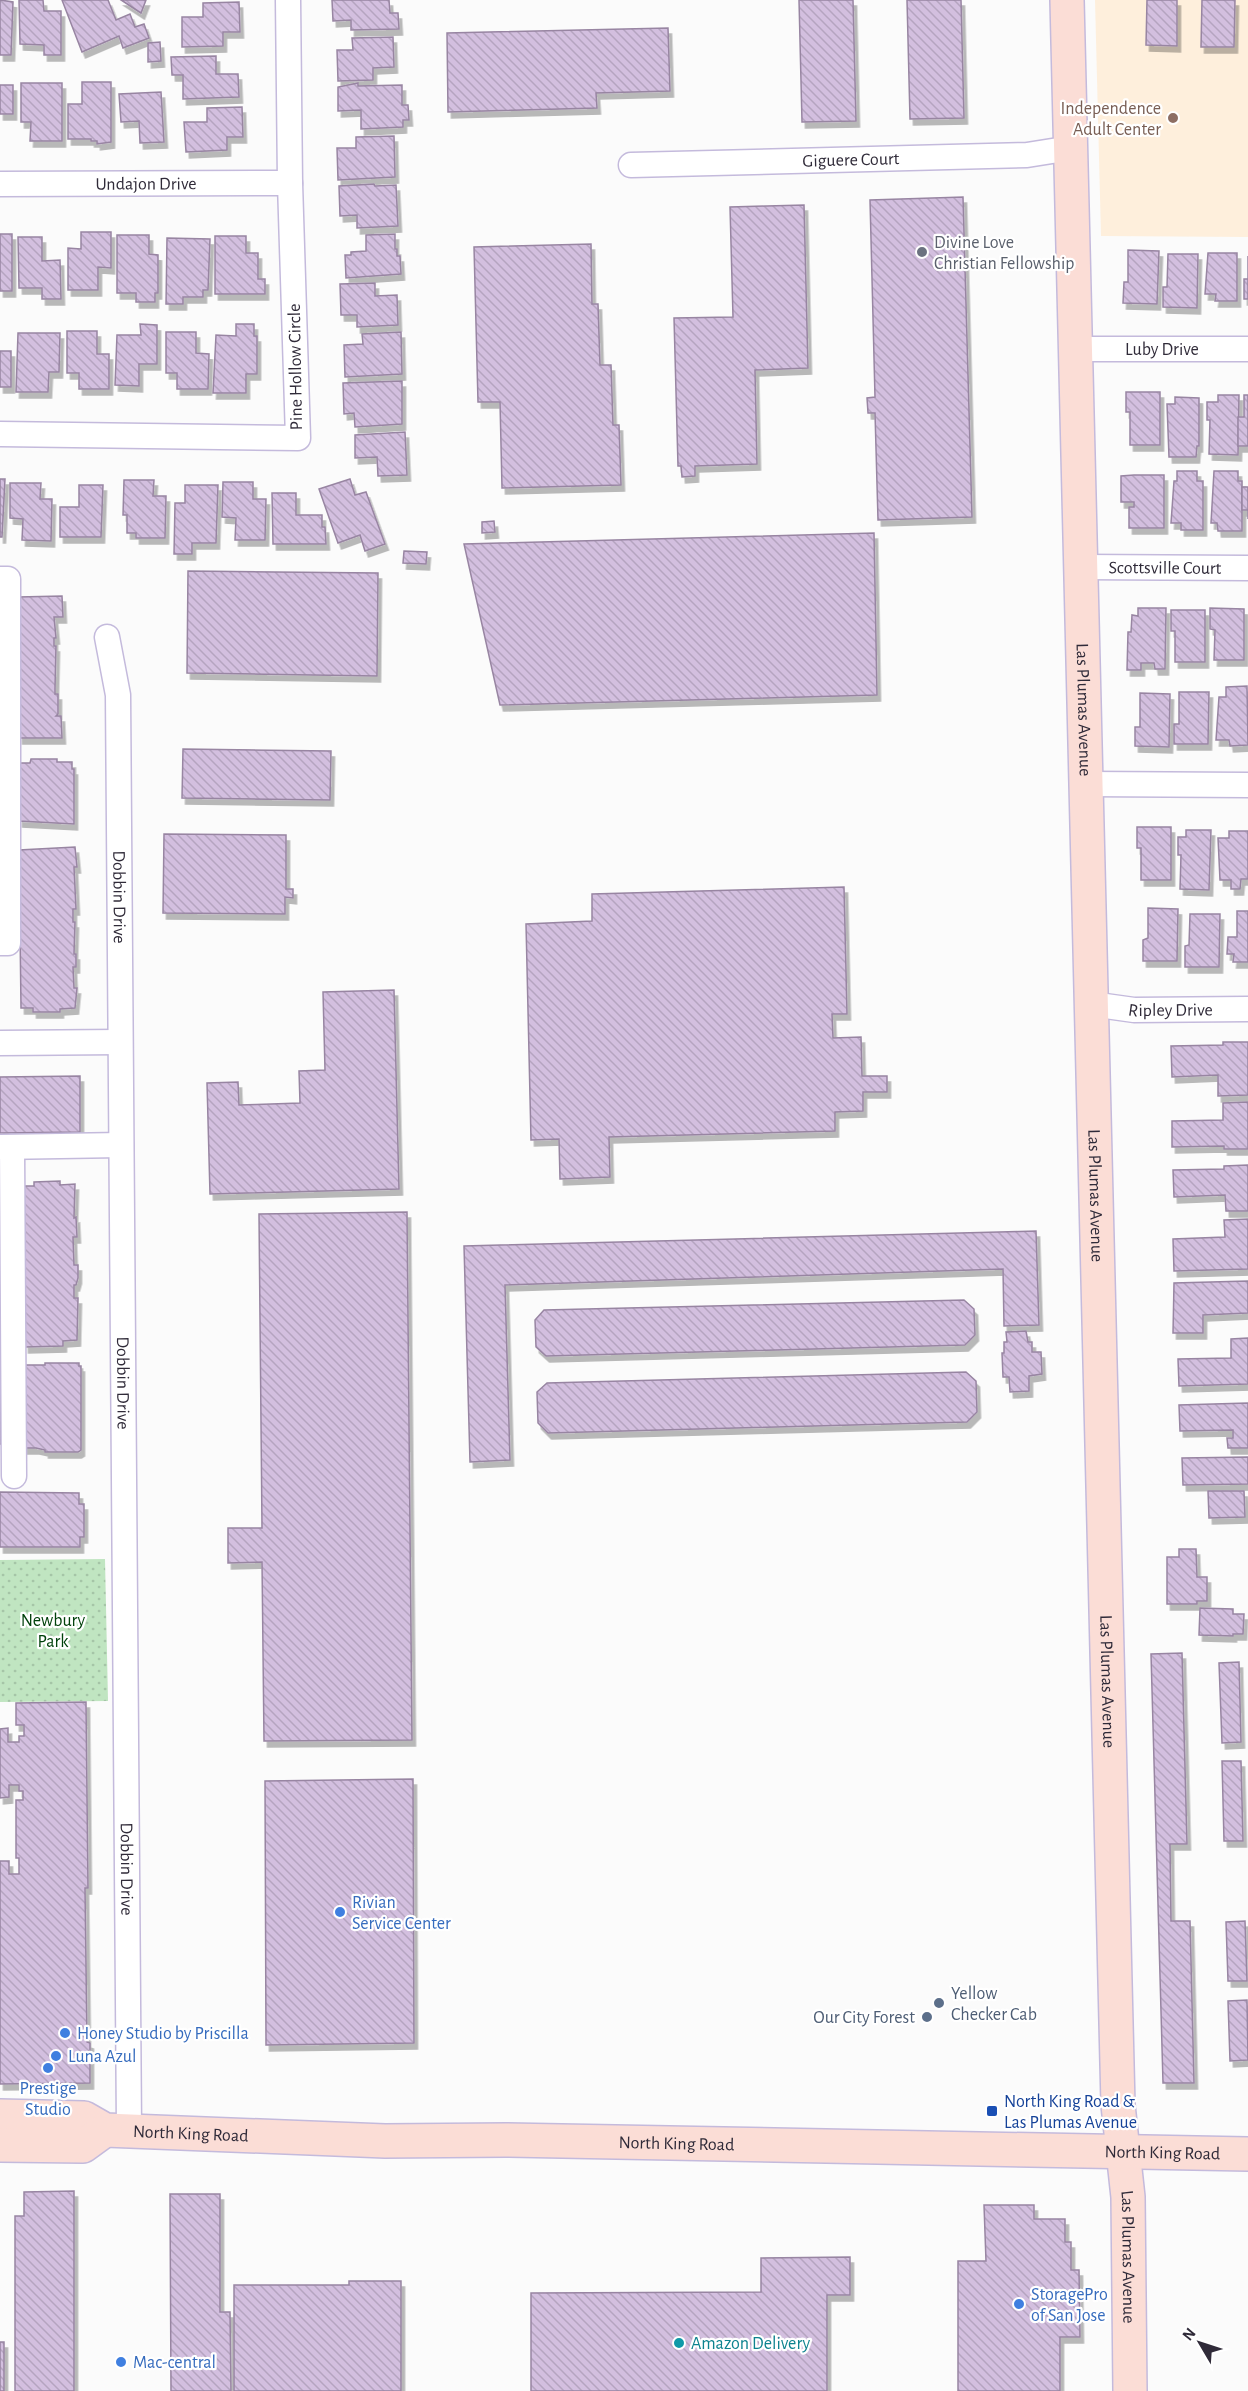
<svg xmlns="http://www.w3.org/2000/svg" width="1248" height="2391" font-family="'Alegreya Sans',sans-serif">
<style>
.education{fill:#feefdc}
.park{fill:url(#park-dots)}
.building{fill:url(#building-back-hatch);stroke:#9885a2;stroke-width:1.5;filter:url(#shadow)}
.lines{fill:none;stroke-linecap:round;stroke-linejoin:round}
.street-casing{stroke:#c4badc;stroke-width:27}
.secondary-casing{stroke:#c4badc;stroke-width:36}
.street{stroke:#fff;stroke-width:24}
.secondary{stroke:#fbddd6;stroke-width:33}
.education-dot{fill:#8d6e63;stroke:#fff;stroke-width:2}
.worship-dot{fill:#6b7280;stroke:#fff;stroke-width:2}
.shop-dot{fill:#3f7fe0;stroke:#fff;stroke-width:2}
.service-dot{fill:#5c6f8a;stroke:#fff;stroke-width:2}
.transit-dot{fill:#1a4fb4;stroke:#fff;stroke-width:2}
.culture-dot{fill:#0f9aa8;stroke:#fff;stroke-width:2}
.labels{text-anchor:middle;stroke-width:4.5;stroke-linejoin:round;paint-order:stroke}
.education-label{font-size:18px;fill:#785e54;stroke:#fff;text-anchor:end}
.street-label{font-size:18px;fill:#302b39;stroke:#fff}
.worship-label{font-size:18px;fill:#5b616d;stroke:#fff;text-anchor:start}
.park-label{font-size:18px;fill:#00410b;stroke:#fff}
.shop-label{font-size:18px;fill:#366cbe;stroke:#fff;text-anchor:start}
.service-label{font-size:18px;fill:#4e5e75;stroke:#fff;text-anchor:start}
.transit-label{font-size:18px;fill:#164399;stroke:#fff;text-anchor:start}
.culture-label{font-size:18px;fill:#0d838f;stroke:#fff;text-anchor:start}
</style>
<defs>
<pattern id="park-dots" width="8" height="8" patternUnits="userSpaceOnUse" patternTransform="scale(1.5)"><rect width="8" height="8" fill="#c0e5c1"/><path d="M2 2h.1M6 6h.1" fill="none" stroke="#a5c5a7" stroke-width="1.8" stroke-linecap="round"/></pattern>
<pattern id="building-back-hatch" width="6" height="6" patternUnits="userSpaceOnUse" patternTransform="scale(1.5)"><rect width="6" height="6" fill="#d3bfdf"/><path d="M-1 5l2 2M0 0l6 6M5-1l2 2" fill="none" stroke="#b5a4c0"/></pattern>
<filter id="shadow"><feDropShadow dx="3.5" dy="6" stdDeviation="0" flood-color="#0004"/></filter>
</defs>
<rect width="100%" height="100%" fill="#fbfbfb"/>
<path class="education" d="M1095,0H1248V237L1101,236Z"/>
<path class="park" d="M105,1559L108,1701L0,1702V1560Z"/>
<g class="building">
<path d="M0,0L13,2L11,55H0Z"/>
<path d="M19,0H43L44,11H61V55H44V45L20,44Z"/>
<path d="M62,0H108L116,20L130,14L135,27L144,24L149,38L123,48L119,36L82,52Z"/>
<path d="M121,0H146L141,13Z"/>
<path d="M332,0H389L390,13H398L399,29L351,30V20L333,21Z"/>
<path d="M799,0H853L856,121L802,122Z"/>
<path d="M907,0H961L964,118L910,119Z"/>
<path d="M1147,0H1177V46L1146,45Z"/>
<path d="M1202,0H1235L1234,47H1201Z"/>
<path d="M239,2L240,32H223V46L182,47V17H203V3Z"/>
<path d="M668,28L670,91L596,93L597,108L448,112L447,33Z"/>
<path d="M393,37L394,67L373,68V80L338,81L337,50H353L352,38Z"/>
<path d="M160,42L161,61L148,62V43Z"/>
<path d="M216,56V74H238L239,97L183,99V75H172L171,57Z"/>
<path d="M82,82H111V142L97,144V141H91V139H68V104H82Z"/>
<path d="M21,83H62V141H30L31,122H21Z"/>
<path d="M358,83V86L402,85V105H408L409,120H403V127L361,129V110L338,111V87Z"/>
<rect x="0" y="85" width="13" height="29"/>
<path d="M161,92L164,142L140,143L139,121L121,122L119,94Z"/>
<path d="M242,107L243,137H227V150L186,152L184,122H207V108Z"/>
<path d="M394,136L395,177L338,180L337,148H356V137Z"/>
<path d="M374,184L375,186L396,185L398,226L357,228V215L340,216L339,186Z"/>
<path d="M963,197L972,517L878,520L875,413H868L867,398L875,397L870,200Z"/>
<path d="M804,205L808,368L755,370L757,464L695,466V476L682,477L681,466H678L674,318L733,317L730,207Z"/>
<path d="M81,232H111V268L98,267V290H68V248L81,249Z"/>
<rect x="0" y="234" width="12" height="57"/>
<path d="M395,234V249H397V256H400L401,274L346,278L345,255H351V252L366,251V235Z"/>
<path d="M117,235H149V254L158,255V293H155V302H136V293H117Z"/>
<path d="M215,236H246V253H258V279H265V294H215Z"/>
<path d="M18,237H42V261L60,260L61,299H42V288H19Z"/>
<path d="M167,238L210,239L208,290H203V297H183V304H166Z"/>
<path d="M591,244L592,304H598L600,365H611L613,425H619L621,485L502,488L500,402H478L474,247Z"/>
<path d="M1128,250L1159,251L1157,304L1123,303L1124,282H1128Z"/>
<path d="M1208,253H1237V301H1215L1216,294H1205Z"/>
<path d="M1168,254H1198L1197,308L1163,307V287H1167Z"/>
<path d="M1248,256V299H1244V279H1248Z"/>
<path d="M375,283V296L397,295L398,325L357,327V315H341L340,284Z"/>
<path d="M140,324L157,325V364H139V386L115,385L117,335H141Z"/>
<path d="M236,324H254V336H257V374H246V393H213L216,335L236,336Z"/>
<path d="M67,331H97V354H109V389H79V373H67Z"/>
<path d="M166,332H196V353L209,354L208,389H177V373H166Z"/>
<path d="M401,332L402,374L345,377L344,345L363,344L362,334Z"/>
<path d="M18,333H60L59,372H49L48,392H16Z"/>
<rect x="0" y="351" width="11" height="36"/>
<path d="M402,381V424L355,427L354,413L344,414L343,383Z"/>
<path d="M1126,392H1160V445H1130V412H1126Z"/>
<path d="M1218,395H1239L1238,455L1209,454L1210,420H1207V402H1218Z"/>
<path d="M1244,395H1248V446H1238V417H1244Z"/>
<path d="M1175,397L1199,398V446H1197L1196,457H1169L1167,404H1175Z"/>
<path d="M405,432L407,475L378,476L377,457L355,458V435Z"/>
<path d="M1177,471H1197V481H1203V530H1181V523H1171L1174,481H1177Z"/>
<path d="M1214,471H1238V481H1242V531H1218L1217,523H1211Z"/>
<path d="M1134,475H1164V528H1129V507H1134V502H1121V476Z"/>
<path d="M0,479H5L2,537H0Z"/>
<path d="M350,479L355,495L366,492L385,544L365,551L360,535L338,543L319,489Z"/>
<path d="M124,480H154L153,496H166L165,538H136V533H127V515H123Z"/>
<path d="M223,482H253V499H266L265,540H235L236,518L222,517Z"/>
<path d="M10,483H41L40,499H52L51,541L22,540L23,519L10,518Z"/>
<path d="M79,485H103L101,537H60V507H79Z"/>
<path d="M185,485H218L216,543H192V554H174L175,503H185Z"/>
<path d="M1242,487H1248V519V510H1242Z"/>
<path d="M272,493H296V515H322V527H325L326,544H273Z"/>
<path d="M494,521L495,532L482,533V522Z"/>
<path d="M874,533L877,695L500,705L464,544Z"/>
<path d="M404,551L427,552L426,564L403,563Z"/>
<path d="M188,571L378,573L377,676L187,673Z"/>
<path d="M62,596L63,617H54L56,638H54V646H56L55,688V694H58V714L56,716H61L62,738H19L18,597Z"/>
<path d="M1138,608H1166L1165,669H1155L1154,663H1141V670H1127L1128,632H1131L1132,615L1138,616Z"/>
<path d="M1210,608L1244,609V660H1214L1215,630L1210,629Z"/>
<path d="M1171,610H1205V662H1175V631H1171Z"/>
<path d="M1247,686L1248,745L1230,746L1229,740H1216L1219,697H1226V687Z"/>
<path d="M1179,692H1209L1208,744H1174V724H1179Z"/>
<path d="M1140,693L1170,694L1169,747L1135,746V727H1140Z"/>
<path d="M183,749L331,751L330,800L182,798Z"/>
<path d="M31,759H57V762H72V769H74V824L19,821V763H30Z"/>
<path d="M1137,827H1171V880H1141V848H1137Z"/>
<path d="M1186,830H1211L1209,890L1180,889L1181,855H1178V837H1186Z"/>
<path d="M1229,831H1248V879H1241L1240,889H1231V880H1220L1218,838H1229Z"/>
<path d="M164,834L286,835V889H293V898L285,897V914L163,913Z"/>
<path d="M75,847L77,867H74L76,909H73V922H75L74,954H76V967H73L74,988H77L75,1008L60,1009V1012H33V1008H21L19,850Z"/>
<path d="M844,887L847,1014H832L833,1038L861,1037L862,1076H887V1092H863V1111L835,1112V1131L609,1137L610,1177L560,1179L559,1139L531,1140L526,924L592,921V894Z"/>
<path d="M1148,908L1178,909L1177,961H1143V940L1148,938Z"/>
<path d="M1237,911H1248V962H1233L1234,954H1227L1228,937H1237Z"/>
<path d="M1190,914H1220L1219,967H1185V946L1189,945Z"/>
<path d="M394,990L399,1189L210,1194L207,1083L238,1082L239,1105L300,1103L299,1071L325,1070L323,992Z"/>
<path d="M1223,1042H1248V1095L1218,1096V1075L1172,1077L1171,1046L1223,1045Z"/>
<path d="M80,1076V1132L0,1133V1077Z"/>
<path d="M1248,1102V1149H1224V1146L1172,1147V1121L1223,1120V1103Z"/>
<path d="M1248,1165V1211H1226L1225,1195L1174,1197L1173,1170L1224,1169V1166Z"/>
<path d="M60,1181V1185L75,1184L74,1218L76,1217L77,1237H73L74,1265H78V1278L76,1285H74V1298H78L77,1340L63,1341V1346L25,1347L22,1186H34V1182Z"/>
<path d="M0,1182L2,1317H0Z"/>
<path d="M407,1212L412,1740L264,1741L262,1562L228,1563V1528H262L259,1214Z"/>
<path d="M1248,1219V1269L1174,1271L1173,1239L1225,1237L1224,1220Z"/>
<path d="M1036,1231L1039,1325L1004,1326L1003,1269L505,1285L510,1460L470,1462L464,1246Z"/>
<path d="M1248,1281V1313L1203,1315V1333H1173L1174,1283Z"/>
<path d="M964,1300L974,1309L975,1335L965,1345L546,1356L536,1347L535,1320L544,1310Z"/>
<path d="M1026,1331L1028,1342H1032V1352H1041L1042,1374L1029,1376V1391L1010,1392L1009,1377H1003L1002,1353H1004V1342H1007L1006,1332Z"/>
<path d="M1248,1338V1384L1179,1386L1178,1359L1231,1358V1339Z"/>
<rect x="0" y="1361" width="4" height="83"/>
<path d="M45,1363H79V1366H81V1450L78,1452H45V1450L36,1448H23V1365H45Z"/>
<path d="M966,1372L976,1381L977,1412L967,1422L548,1433L538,1423L537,1392L547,1383Z"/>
<path d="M1248,1403V1448H1228L1227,1438H1233V1430L1180,1431L1179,1405Z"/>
<path d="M1248,1457V1484L1183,1485L1182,1458Z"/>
<path d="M1208,1491H1244L1245,1517L1209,1518Z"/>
<path d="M0,1492L79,1493V1504H84V1537H80V1547H0Z"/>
<path d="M1179,1549H1196L1197,1577H1207V1601H1197V1604H1167V1557H1179Z"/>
<path d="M1200,1608L1233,1609V1614H1244L1243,1634H1233V1636L1199,1635Z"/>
<path d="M1182,1653L1187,1844H1170L1171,1921H1190L1194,2083H1163L1151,1654Z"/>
<path d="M1239,1662L1241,1742L1222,1743L1219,1663Z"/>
<path d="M86,1702L88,1888H85L87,2042L90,2043V2083L0,2084V1861H9V1874H19V1858H16V1800H23V1791H19V1785H9V1797L0,1798V1729L8,1728V1742H19V1736H24V1725H16V1703Z"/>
<path d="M1222,1761H1241L1243,1841H1224Z"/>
<path d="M413,1779L414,2043L266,2045L265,1781Z"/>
<path d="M1245,1921L1247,1981H1228L1226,1922Z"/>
<path d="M1247,2000L1248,2060L1230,2061L1228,2001Z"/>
<path d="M74,2191V2391H15V2216H24V2192Z"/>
<path d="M170,2194H220V2312H230L231,2391H171Z"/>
<path d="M984,2205H1034V2219H1065V2242H1071V2270H1079L1080,2337H1060V2391H958V2261H986Z"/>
<path d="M850,2257V2295H827V2391H531V2293L761,2292V2258Z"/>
<path d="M349,2281H401V2391H234V2285H349Z"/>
<rect x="0" y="2342" width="4" height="49"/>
</g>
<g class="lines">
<g class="street-casing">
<g id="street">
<path id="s1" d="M631,165L1027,155L1071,148"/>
<path id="s2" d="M0,184L290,183"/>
<path id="s3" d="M1075,349H1248"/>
<path d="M0,434L298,438L290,183L288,0"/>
<path id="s4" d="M1081,567L1248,568"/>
<path d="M0,579H8V943H0"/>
<path id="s5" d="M107,637L118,695L129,2130"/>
<path d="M1086,784L1248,785"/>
<path id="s6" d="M1091,1004L1134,1010L1248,1009"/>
<path d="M0,1043L120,1042"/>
<path d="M0,1147L121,1145"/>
<path d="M12,1147L14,1476"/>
</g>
</g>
<g class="secondary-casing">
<g id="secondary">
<path id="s7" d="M1067,0L1118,2105L1128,2197L1130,2391"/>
<path id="s8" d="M0,2116L84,2118L105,2130L385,2141L506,2140L1248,2154"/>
<path d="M0,2145L83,2146L105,2130"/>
</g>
</g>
<use href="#street" class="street"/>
<use href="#secondary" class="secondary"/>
</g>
<circle class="education-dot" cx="1173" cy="118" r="6"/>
<circle class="worship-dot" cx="922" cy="252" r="6"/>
<g class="shop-dot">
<circle cx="340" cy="1912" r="6"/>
<circle cx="65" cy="2033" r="6"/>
<circle cx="56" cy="2056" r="6"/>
<circle cx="48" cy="2068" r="6"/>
<circle cx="1019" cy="2304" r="6"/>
<circle cx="121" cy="2362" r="6"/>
</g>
<g class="service-dot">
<circle cx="939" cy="2003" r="6"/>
<circle cx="927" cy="2017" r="6"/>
</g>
<rect class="transit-dot" x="986" y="2105" width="12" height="12" rx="3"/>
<circle class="culture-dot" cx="679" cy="2343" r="6"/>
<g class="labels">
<g class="education-label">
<text x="1161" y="114">Independence<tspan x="1161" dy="21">Adult Center</tspan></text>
</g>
<g class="street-label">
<text dy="6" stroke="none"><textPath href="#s1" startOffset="220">Giguere Court</textPath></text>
<text dy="6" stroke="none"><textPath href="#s2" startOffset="146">Undajon Drive</textPath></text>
<text dy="6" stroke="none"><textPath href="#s3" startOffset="87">Luby Drive</textPath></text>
<text transform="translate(295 367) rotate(-91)" y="6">Pine Hollow Circle</text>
<text dy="6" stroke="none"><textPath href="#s4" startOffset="84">Scottsville Court</textPath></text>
<text dy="6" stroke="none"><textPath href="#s7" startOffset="710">Las Plumas Avenue</textPath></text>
<text dy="6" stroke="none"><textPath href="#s5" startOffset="261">Dobbin Drive</textPath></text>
<text dy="6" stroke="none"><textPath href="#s6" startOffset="80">Ripley Drive</textPath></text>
<text dy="6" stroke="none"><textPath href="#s7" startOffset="1196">Las Plumas Avenue</textPath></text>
<text dy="6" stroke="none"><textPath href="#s5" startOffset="747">Dobbin Drive</textPath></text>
<text dy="6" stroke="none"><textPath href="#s7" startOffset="1682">Las Plumas Avenue</textPath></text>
<text dy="6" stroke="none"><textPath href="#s5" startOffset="1233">Dobbin Drive</textPath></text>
<text dy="6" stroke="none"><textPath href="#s8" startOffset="194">North King Road</textPath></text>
<text dy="6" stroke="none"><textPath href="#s8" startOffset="680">North King Road</textPath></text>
<text dy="6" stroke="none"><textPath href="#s8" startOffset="1166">North King Road</textPath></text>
<text dy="6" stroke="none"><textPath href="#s7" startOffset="2258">Las Plumas Avenue</textPath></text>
</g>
<g class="worship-label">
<text x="934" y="248">Divine Love<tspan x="934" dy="21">Christian Fellowship</tspan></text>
</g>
<g class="park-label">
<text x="53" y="1626">Newbury<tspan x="53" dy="21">Park</tspan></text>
</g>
<g class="shop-label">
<text x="352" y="1908">Rivian<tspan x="352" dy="21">Service Center</tspan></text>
<text x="77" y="2039">Honey Studio by Priscilla</text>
<text x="68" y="2062">Luna Azul</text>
<text x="48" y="2094" text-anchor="middle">Prestige<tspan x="48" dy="21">Studio</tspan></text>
<text x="1031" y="2300">StoragePro<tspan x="1031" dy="21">of San Jose</tspan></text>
<text x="133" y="2368">Mac-central</text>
</g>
<g class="service-label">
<text x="951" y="1999">Yellow<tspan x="951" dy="21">Checker Cab</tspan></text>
<text x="915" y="2023" text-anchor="end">Our City Forest</text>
</g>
<g class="transit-label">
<text x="1004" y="2107">North King Road &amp;<tspan x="1004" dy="21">Las Plumas Avenue</tspan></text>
</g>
<g class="culture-label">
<text x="691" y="2349">Amazon Delivery</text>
</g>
</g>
<g transform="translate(1200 2343) rotate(309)" stroke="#ffffff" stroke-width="4.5" paint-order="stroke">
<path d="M0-4.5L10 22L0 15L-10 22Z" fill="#302b39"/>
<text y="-9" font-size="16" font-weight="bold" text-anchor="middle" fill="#302b39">N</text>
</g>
</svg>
